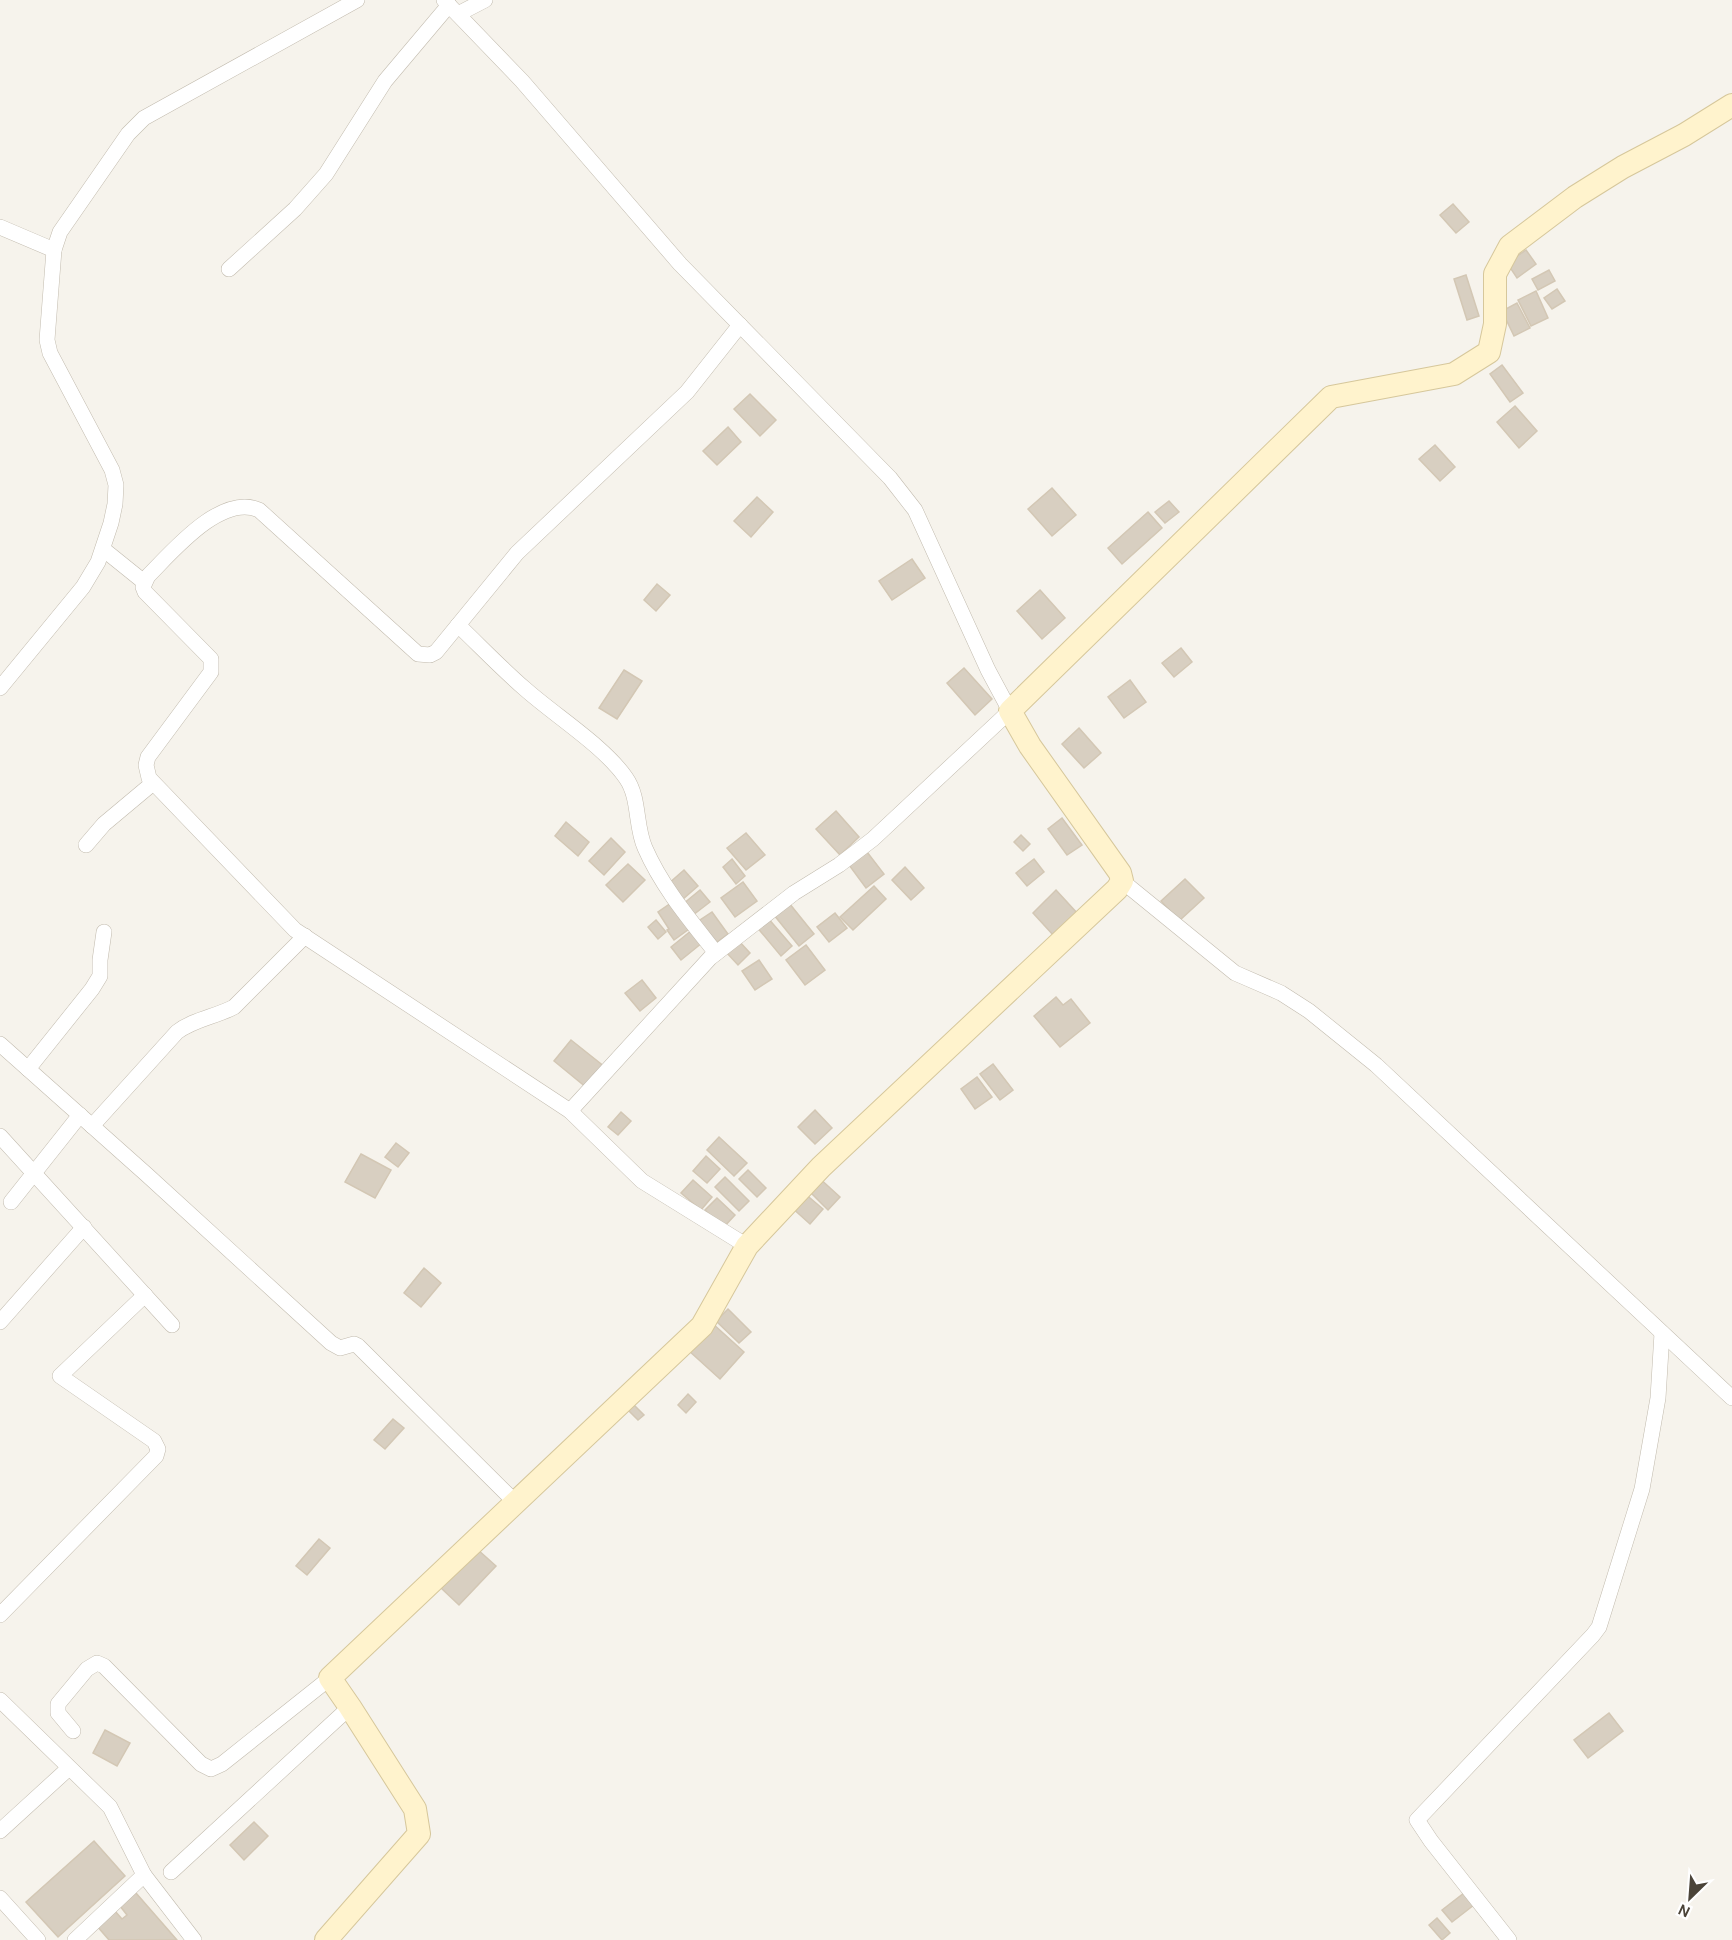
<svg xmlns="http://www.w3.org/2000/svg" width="1732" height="1940" font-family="Karla,sans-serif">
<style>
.building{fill:#d8cfc1;stroke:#d3c7b4;stroke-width:1.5}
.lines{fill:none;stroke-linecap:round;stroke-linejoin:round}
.street-casing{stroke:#c2bbae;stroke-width:16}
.secondary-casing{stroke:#d6c79b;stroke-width:24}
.street{stroke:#fff;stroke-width:15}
.secondary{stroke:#fff3cd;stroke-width:22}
</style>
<rect width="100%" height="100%" fill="#f6f3ec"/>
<g class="building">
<path d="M1453,204L1469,222L1456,233L1440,215Z"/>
<path d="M1526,250L1536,264L1517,278L1507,263Z"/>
<path d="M1549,270L1555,281L1538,290L1532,279Z"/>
<path d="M1466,275L1479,316L1467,320L1454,279Z"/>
<path d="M1557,289L1565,301L1552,309L1544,298Z"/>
<path d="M1536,291L1548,318L1531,326L1518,300Z"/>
<path d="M1517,303L1530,328L1514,336L1502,311Z"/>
<path d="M1502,365L1523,393L1510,402L1490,374Z"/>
<path d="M750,394L776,420L760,436L734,409Z"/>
<path d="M1515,406L1537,431L1519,448L1497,422Z"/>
<path d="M728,427L741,442L717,465L703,451Z"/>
<path d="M1435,445L1455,467L1440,481L1419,459Z"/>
<path d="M1052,488L1076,515L1052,536L1028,509Z"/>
<path d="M757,497L773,512L751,537L734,521Z"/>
<path d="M1169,501L1179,512L1165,523L1155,512Z"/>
<path d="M1148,512L1162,528L1122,564L1108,548Z"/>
<path d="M912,559L925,578L892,600L879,581Z"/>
<path d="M657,584L670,595L656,611L644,600Z"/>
<path d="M1040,590L1065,618L1042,639L1017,611Z"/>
<path d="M1181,648L1192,662L1174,677L1162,663Z"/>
<path d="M964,668L992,699L975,715L947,683Z"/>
<path d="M624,670L642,681L617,719L599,708Z"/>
<path d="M1130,680L1146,702L1124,718L1108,697Z"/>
<path d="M1079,728L1101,753L1084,768L1062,744Z"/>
<path d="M836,811L859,837L840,855L816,829Z"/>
<path d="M1062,818L1082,845L1067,855L1048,829Z"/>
<path d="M566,822L589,842L578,856L555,836Z"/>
<path d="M746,833L765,855L746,870L727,848Z"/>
<path d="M1021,835L1030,844L1023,851L1014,842Z"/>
<path d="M611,838L625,852L604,875L589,861Z"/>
<path d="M867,852L884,874L866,888L849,865Z"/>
<path d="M732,859L745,876L736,884L723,867Z"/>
<path d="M1034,859L1044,872L1027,886L1016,873Z"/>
<path d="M628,864L645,880L623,902L606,885Z"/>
<path d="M905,867L924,888L911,900L892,880Z"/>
<path d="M684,870L698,886L682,900L668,884Z"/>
<path d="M1185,879L1204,898L1179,921L1161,901Z"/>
<path d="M743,882L757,901L735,917L721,898Z"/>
<path d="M874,886L886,899L853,930L840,917Z"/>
<path d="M700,890L710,902L693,915L683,904Z"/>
<path d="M1056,890L1078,914L1054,936L1033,913Z"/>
<path d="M671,903L689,929L674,940L667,930L669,929L658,912Z"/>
<path d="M789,903L814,934L799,946L774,915Z"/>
<path d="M712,912L728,934L713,945L697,922Z"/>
<path d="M835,913L847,928L829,942L817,927Z"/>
<path d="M767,917L792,946L781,956L756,926Z"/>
<path d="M656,920L666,932L658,939L648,927Z"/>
<path d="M692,930L702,943L681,960L671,947Z"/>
<path d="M738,940L750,953L738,965L726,952Z"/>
<path d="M806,945L825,970L805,985L786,960Z"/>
<path d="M759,960L772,979L755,990L742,971Z"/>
<path d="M642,980L656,998L640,1011L625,993Z"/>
<path d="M1056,997L1063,1005L1071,999L1090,1023L1060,1047L1034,1016Z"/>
<path d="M571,1040L605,1067L587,1088L554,1061Z"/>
<path d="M993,1064L1013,1090L1000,1100L980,1074Z"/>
<path d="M977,1077L992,1097L975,1109L961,1089Z"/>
<path d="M815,1110L832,1128L815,1144L798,1127Z"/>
<path d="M621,1112L631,1121L618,1135L608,1127Z"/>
<path d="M719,1137L747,1163L734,1176L707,1150Z"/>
<path d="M396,1143L409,1153L398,1167L385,1157Z"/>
<path d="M361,1154L391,1170L375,1198L345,1182Z"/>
<path d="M706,1156L720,1169L707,1183L693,1171Z"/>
<path d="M748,1170L766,1188L757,1197L739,1179Z"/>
<path d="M817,1176L840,1197L828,1210L806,1188Z"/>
<path d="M725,1177L749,1201L739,1211L715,1187Z"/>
<path d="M693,1180L712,1197L701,1210L681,1193Z"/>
<path d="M803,1192L823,1209L810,1224L790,1206Z"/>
<path d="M717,1198L735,1215L723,1228L705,1210Z"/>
<path d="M424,1268L441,1283L421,1307L404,1293Z"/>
<path d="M728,1309L751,1332L739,1343L716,1321Z"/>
<path d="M712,1323L744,1352L720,1379L688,1350Z"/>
<path d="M688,1394L696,1402L686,1413L678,1405Z"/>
<path d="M633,1404L644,1415L638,1420L627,1409Z"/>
<path d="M393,1419L404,1428L385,1449L374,1440Z"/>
<path d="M319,1539L330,1548L307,1575L296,1566Z"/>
<path d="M477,1549L496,1566L459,1605L441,1588Z"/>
<path d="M1609,1713L1623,1731L1588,1758L1574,1740Z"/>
<path d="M105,1730L130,1743L117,1766L93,1753Z"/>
<path d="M254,1822L268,1836L244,1860L230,1845Z"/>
<path d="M94,1841L125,1876L58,1937L26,1902Z"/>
<path d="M136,1893L177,1940H109L97,1926L115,1911L122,1919L127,1915L120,1906Z"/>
<path d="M1464,1893L1474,1905L1452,1922L1442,1910Z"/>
<path d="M1437,1918L1450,1933L1442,1940L1429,1925Z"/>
</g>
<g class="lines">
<g class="street-casing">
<g id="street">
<path d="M444,0L522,81L680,264L890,478L915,510L988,670L1010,711L873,839L839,865L794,893L710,958L570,1111"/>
<path d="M458,14L485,0"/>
<path d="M0,227L54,250"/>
<path d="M229,269L295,209L326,174L385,81L449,5"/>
<path d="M740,325L687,392L517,553L436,652L430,655L418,654L259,510C221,493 172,552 148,576L143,587L145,592L211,659V672L148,757L146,765L149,778L295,930L570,1111L642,1181L747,1246"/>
<path d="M103,549L144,582"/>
<path d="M458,625C480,646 501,668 524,688C554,715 604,746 626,778C640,798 635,826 645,848C662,887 690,920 716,953"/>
<path d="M0,688L83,587L98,562L111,523L115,504L116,485L112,470L50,353L47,340L54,250L60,232L128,134L144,118L357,0"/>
<path d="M86,845L104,824L153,783"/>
<path d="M1122,881L1235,973L1281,993L1309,1011L1376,1065L1732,1398"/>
<path d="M0,1044L146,1174L331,1343L340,1348L354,1344L358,1346L515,1502"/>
<path d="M28,1069L92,989L100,976V960L104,932"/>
<path d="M92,1126L177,1032C194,1019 215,1017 234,1007L305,936"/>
<path d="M0,1136L172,1325"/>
<path d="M11,1202L80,1115"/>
<path d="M0,1322L84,1227"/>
<path d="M0,1615L156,1456L158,1449L154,1441L60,1376L145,1295"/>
<path d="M0,1700L110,1807L144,1875L75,1940"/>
<path d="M73,1731L58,1713V1704L87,1669L97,1663L104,1666L201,1764L211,1769L222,1764L330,1678"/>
<path d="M0,1831L69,1768"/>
<path d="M171,1872L350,1707"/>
<path d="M144,1875L194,1940"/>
<path d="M0,1898L38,1940"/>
<path d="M1509,1940L1431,1841L1417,1820L1593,1635L1599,1627L1642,1489L1658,1398L1662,1333"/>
</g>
</g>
<g class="secondary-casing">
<path id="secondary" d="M326,1940L419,1834L415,1809L350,1707L330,1678L702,1326L747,1246L821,1167L1117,889L1122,881L1120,873L1030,746L1010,711L1331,397L1454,374L1489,352L1495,324V274L1510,246L1575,197L1623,167L1684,135L1732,105"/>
</g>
<use href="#street" class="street"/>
<use href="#secondary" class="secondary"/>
</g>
<g transform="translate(1690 1898) rotate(205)" stroke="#ffffff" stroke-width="4.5" paint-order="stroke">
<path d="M0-4.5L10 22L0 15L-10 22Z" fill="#4b4439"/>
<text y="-9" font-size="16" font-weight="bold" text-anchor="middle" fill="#4b4439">N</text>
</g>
</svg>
